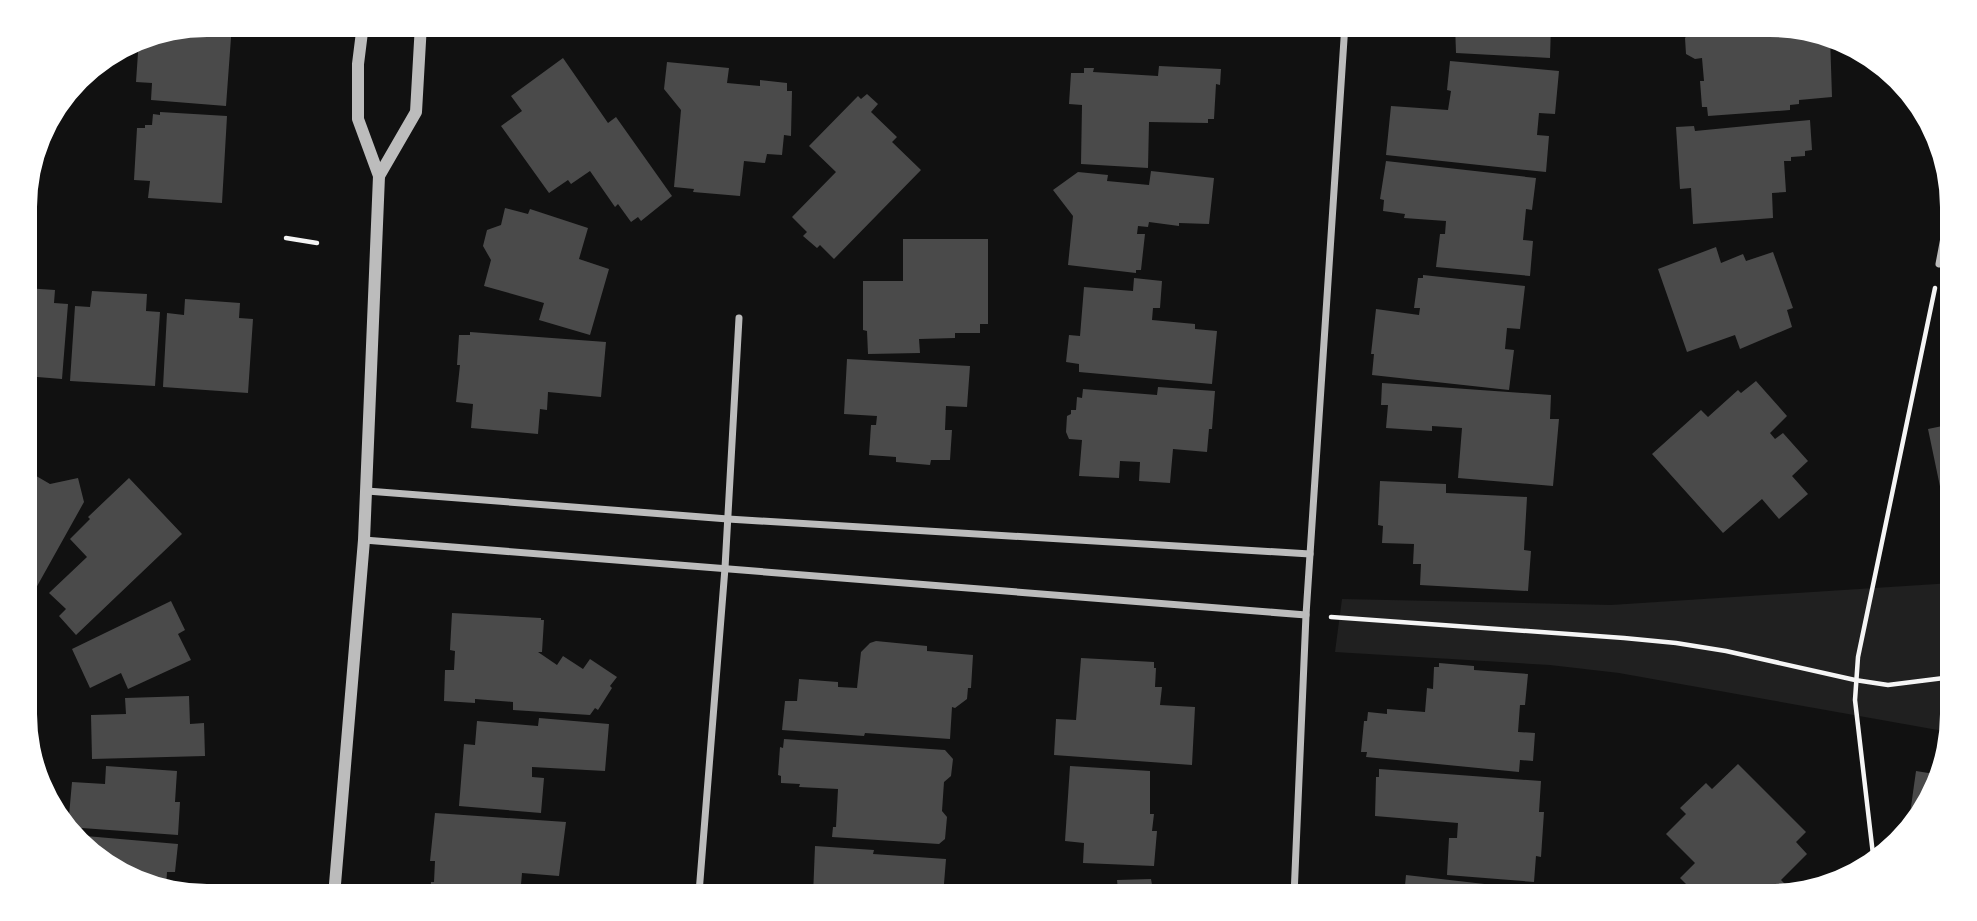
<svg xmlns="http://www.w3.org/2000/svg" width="1977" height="921" font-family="'IBM Plex Sans',sans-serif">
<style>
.green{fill:#202020}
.building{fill:#4a4a4a}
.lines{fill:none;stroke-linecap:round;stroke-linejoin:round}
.path{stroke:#f5f5f5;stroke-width:4.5}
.minor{stroke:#bcbcbc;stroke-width:7}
.tertiary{stroke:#bcbcbc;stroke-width:12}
</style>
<rect width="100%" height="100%" fill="#111"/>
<path class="green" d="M1952,583V715L1949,732L1619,673L1550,665L1335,652L1342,599L1611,605Z"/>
<g class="building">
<path d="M206,24H232L226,106L151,100L152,83L136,82L139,38Z"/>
<path d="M1455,24H1551L1550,58L1456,53Z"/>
<path d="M1698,24H1771L1801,31L1802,34L1813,33L1830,36L1832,97L1799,100V104L1790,105V110L1708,116L1707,107H1702L1700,81H1704L1702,58L1695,59L1686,54L1685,38L1692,29H1699Z"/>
<path d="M563,58L608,123L616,117L672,196L641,221L638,217L631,222L618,204L615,207L590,171L571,184L568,180L549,193L501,126L522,111L511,96Z"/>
<path d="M1450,61L1559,71L1555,114L1539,113L1537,135L1549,136L1546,172L1386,155L1391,106L1448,110L1451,91L1447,90Z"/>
<path d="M667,62L729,68L727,83L760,86V80L787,83V91H792L791,136L784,135L782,155L767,154L765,163L744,161L740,196L693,192L694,189L674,187L681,110L664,89Z"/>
<path d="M1159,66L1221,69L1220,85L1216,84L1214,119H1208V123L1149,122L1148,168L1081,164L1082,105L1069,104L1071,73H1084V68H1094L1093,72L1158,76Z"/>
<path d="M867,94L878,104L871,112L897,137L892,142L921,170L834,259L820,245L817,248L803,236L807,232L792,217L836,172L809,146L858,96L861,99Z"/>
<path d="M160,112L227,116L222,203L148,198L150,181L134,180L137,128H145V125H152L153,114L160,115Z"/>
<path d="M1810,120L1812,150L1805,151V156L1791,157V161H1784L1786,192L1772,193L1773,218L1693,224L1691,188L1680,189L1676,127L1694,126L1695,131Z"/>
<path d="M1386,161L1536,178L1532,210L1526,209L1523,240L1533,241L1530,276L1436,267L1440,234H1445L1446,221L1404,218L1405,214L1383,211L1384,200L1380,199Z"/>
<path d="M1151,171L1214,178L1209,224L1179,223V226L1149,222L1148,227L1138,226L1137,234H1145L1141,270H1136V273L1068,265L1073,216L1053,190L1078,172L1108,175L1107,181L1149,185Z"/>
<path d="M505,208L528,214L530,209L588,228L579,259L609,269L590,335L539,320L544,303L484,286L491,260L483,246L487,230L501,225Z"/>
<path d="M903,239H988V324H980V333H955V338L919,339L920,353L868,354L867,331L863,330V281H903Z"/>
<path d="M1716,247L1721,263L1743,254L1746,261L1773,252L1793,308L1787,310L1792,327L1740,349L1735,335L1687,352L1658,269Z"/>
<path d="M1423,275L1525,286L1520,329L1507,328L1505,349L1514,350L1509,390L1372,375L1374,354H1371L1376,309L1419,315L1420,308H1414L1418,278H1423Z"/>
<path d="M1134,278L1162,281L1160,308H1153L1152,320L1195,324V329L1217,331L1212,384L1079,372V364L1066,362L1069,335L1080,336L1084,287L1133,291Z"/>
<path d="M25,288L55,290L54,303L68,304L62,379L25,376Z"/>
<path d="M92,291L147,294L146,311L160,312L155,386L70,381L75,306L90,307Z"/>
<path d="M185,299L240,303L239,318L253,319L248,393L163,387L167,313L184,315Z"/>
<path d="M470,332L606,342L601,397L548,392L547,410L540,409L538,434L471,428L473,404L456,402L460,365H457L459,335H470Z"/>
<path d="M847,359L970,366L967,407L946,406L945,430H952L950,460H931L930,465L896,462V457L869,455L871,425H876L877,416L844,414Z"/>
<path d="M1756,381L1787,416L1770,433L1775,439L1783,433L1808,461L1792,476L1808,494L1779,519L1762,499L1723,533L1652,454L1701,410L1708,417L1738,390L1741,393Z"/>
<path d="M1382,383L1551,395L1550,419H1559L1553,486L1458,478L1462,428L1432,426V431L1386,428L1388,405H1381Z"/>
<path d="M1158,387L1215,391L1212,429H1209L1207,452L1173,449L1170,483L1139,481L1140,462L1120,461L1119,478L1079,476L1082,440L1069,439L1066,432L1067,416L1071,414V410H1076L1077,397L1082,398L1083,389L1157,395Z"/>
<path d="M1952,424V499L1946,500L1945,495L1942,496L1928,429Z"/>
<path d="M26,470L50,484L78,478L84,502L26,606Z"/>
<path d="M129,478L182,534L76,635L59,616L66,609L49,593L87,557L70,539L90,519L88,517Z"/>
<path d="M1380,481L1446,484V493L1527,497L1524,550L1531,551L1528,591L1420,585L1421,564H1413L1414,544L1382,543L1383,526L1378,525Z"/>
<path d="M171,601L185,630L178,634L191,660L128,689L121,673L90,688L72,649Z"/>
<path d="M452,613L541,618V620H544L542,652H538L557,665L563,656L583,669L590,659L617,677L610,686L612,688L598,710L595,708L590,715L513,710V702L475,699V703L444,701L445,670H454L455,651L450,650Z"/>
<path d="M876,641L927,646V651L973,655L971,688H968L967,699L955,708L952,707L950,739L865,733L864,736L782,730L785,701H797L799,679L838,682V687L857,688L861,652L870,643Z"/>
<path d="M1081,658L1154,662V668H1156L1155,687H1162L1160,705L1195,707L1192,765L1054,755L1056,719L1076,720Z"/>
<path d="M1439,663L1474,666V670L1528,674L1525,705H1520L1518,732L1535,733L1533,761L1520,760L1519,772L1366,757L1367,752H1361L1364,721H1367L1368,712L1387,714V709L1425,712L1427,688L1433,689L1434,667H1439Z"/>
<path d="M189,696L190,724L204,723L205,756L92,759L91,715L126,714L125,698Z"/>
<path d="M539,718L609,724L605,771L532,767V777L544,778L541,813L459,806L464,744L475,745L477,721L538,726Z"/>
<path d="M784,739L945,750L953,759L951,776L944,782L942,811L947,817L945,839L939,844L832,837L833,827H836L838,789L799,787L800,784L781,783V776L778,775L780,747L783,748Z"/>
<path d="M1738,764L1806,832L1796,842L1807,854L1781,880L1793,892L1782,896H1698L1680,878L1695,863L1666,834L1686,814L1680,808L1706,783L1712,789Z"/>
<path d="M106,766L177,771L175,802H180L178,835L68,827L72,782L105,784Z"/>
<path d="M1070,766L1150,771V814H1154L1152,831H1157L1154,866L1083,863L1084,843L1065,841Z"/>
<path d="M1379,769L1541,781L1539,812H1544L1541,857L1536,856L1534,882L1447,875L1449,838H1457L1458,823L1375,816L1376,777H1379Z"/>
<path d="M1916,771L1941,775L1939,785L1909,821Z"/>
<path d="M435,813L566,822L559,876L522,873L520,896H430L431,882H434L435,861H430Z"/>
<path d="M74,835L178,844L175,872H167L166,888L136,883Z"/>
<path d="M815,846L874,850L873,854L946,859L943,896H813Z"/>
<path d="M1406,875L1536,890L1535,896H1404Z"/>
<path d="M1151,879L1154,896H1025V890H1118L1117,880Z"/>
</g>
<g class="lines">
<g class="path">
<path d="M286,238L317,243"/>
<path d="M1331,617L1624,638L1676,643L1726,651L1855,680L1888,685L1952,677"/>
<path d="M1874,863L1855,700L1858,657L1935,288"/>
</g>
<g class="minor">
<path d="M1939,264L1946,227L1949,179"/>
<path d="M367,491L728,519L1310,554"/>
<path d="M364,540L1306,615"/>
<path d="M699,893L725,568L739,318"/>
<path d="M1294,896L1306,615L1345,24"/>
</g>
<g class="tertiary">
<path d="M379,176L416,112L421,24"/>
<path d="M334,896L364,540L379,176L358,119V64L363,24"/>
</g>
</g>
<path d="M0 0H1977V921H0ZM207 37H1770A170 170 0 0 1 1940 207V714A170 170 0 0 1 1770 884H207A170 170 0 0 1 37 714V207A170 170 0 0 1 207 37Z" fill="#fff" fill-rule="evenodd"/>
</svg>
